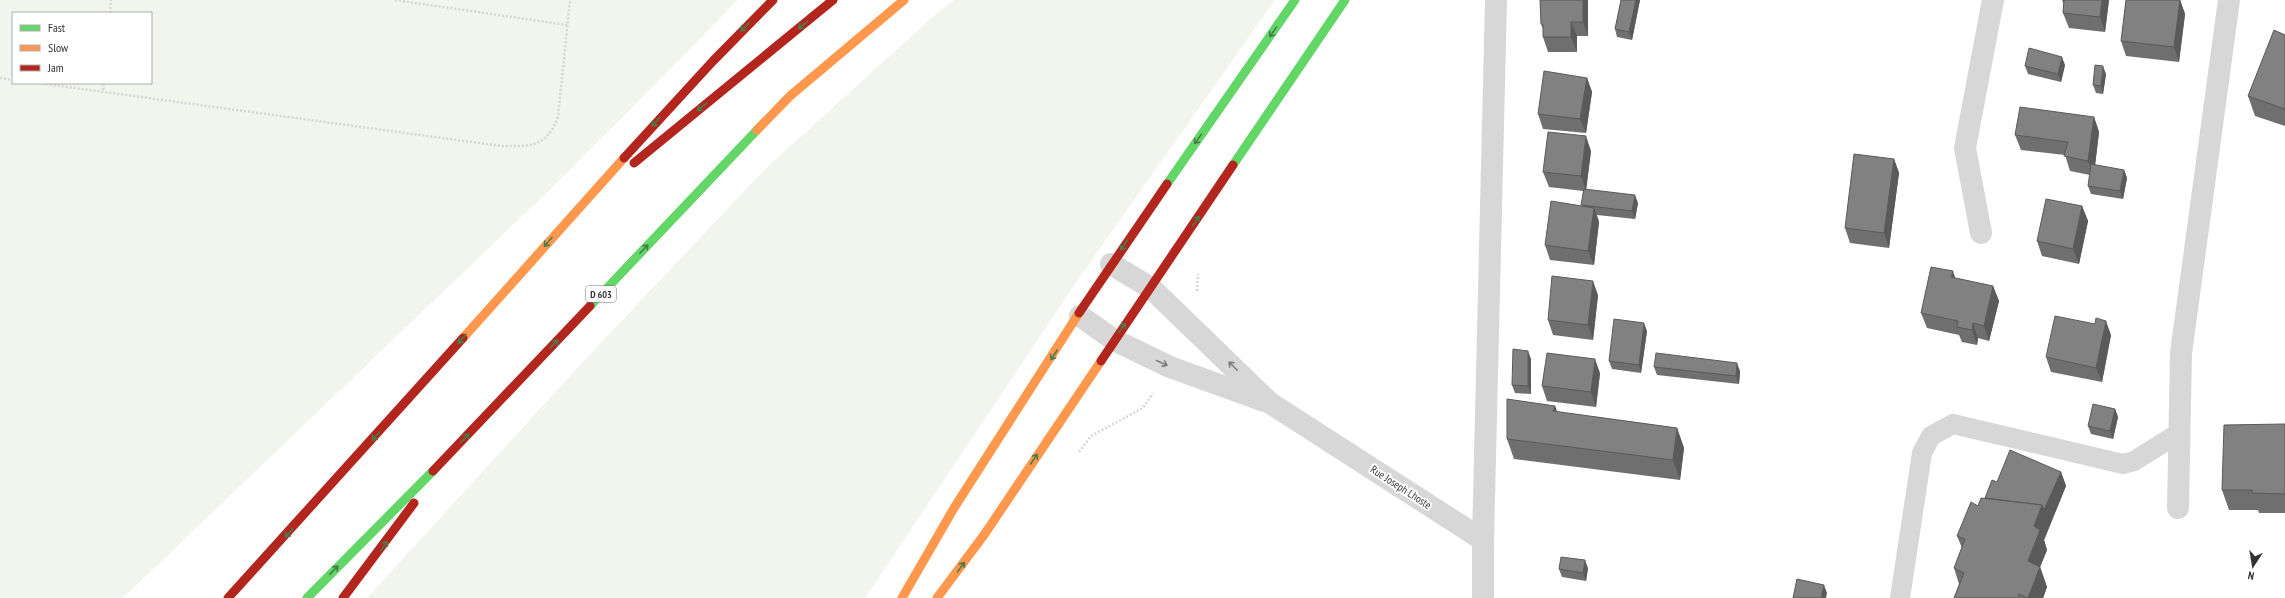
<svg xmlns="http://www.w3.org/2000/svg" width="2285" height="598" font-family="'PT Sans Narrow',sans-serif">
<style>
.green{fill:#f1f5ed;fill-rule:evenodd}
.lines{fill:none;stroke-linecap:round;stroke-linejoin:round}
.path{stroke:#d6d6d6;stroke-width:2.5;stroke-dasharray:2 2;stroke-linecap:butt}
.lane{stroke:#d7d7d7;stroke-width:20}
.street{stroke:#d7d7d7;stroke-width:22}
.fast{stroke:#63d668;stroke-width:9}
.slow{stroke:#ff974d;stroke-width:9}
.jam{stroke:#b3261e;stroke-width:9}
.wall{fill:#6f6f6f}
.shaded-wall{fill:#5a5a5a}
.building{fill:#818181;stroke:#5a5a5a}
.oneway{stroke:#497c4b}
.oneway2{stroke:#7d7d7d}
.labels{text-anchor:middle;stroke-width:4;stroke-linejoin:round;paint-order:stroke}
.shield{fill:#fff;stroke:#707070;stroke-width:1}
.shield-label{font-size:10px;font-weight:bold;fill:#333}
.street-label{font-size:11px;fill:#333;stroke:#fff}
</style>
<rect width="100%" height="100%" fill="#fff"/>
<g class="green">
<path d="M0,0H738L566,174L123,598H0ZM13,13H151V83H13Z"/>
<path d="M954,0H1275L1079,278L865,598H367L581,364L764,170L935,15Z"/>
</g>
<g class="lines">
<g class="path">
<path d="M395,0L567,25"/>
<path d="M110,13L111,0"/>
<path d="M0,78L13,80"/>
<path d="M38,83L501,146C531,146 546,148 558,117L570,0"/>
<path d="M103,90L104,83"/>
<path d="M1197,291L1198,274"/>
<path d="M1079,452L1091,436L1143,408L1153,393"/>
</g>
<path class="lane" d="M1900,598L1922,453L1931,436L1953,424L2123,464L2134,461L2179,433"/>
<g class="street">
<path d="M1981,233L1965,148L1993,0"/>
<path d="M1111,264L1151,288L1270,403L1483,540V598"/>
<path d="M1080,316L1114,340L1170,367L1264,401"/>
<path d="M2178,508L2181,353L2229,0"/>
<path d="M1483,540L1496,0"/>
</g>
<g class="fast">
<path d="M1233,165L1345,0"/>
<path d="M1167,184L1295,0"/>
<path d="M590,306L757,130"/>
<path d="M307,598L433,471"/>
</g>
<g class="slow">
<path d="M757,130L790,96L904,0"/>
<path d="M463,338L624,158"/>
<path d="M902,598L954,508L1079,313"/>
<path d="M937,598L984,535L1101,361"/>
</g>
<g class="jam">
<path d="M624,158L713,61L773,0"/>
<path d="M634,163L833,0"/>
<path d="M1079,313L1167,184"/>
<path d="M1101,361L1233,165"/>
<path d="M433,471L590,306"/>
<path d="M228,598L463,338"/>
<path d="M343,598L414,503"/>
</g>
</g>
<g class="wall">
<path d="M1540,0H1588V36H1577V52H1548L1543,37V29L1541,24Z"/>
<path d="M1621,0H1640L1632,40L1617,37L1615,29Z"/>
<path d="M2062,0H2109L2105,32L2069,28L2063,13L2064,5Z"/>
<path d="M2126,0H2180L2185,14L2179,62L2126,56L2121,41Z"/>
<path d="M2285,35V126L2255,116L2248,96Z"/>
<path d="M2065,65L2061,82L2028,74L2025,66Z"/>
<path d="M2106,74L2103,94L2096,93L2093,85Z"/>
<path d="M1587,78L1592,92L1586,133L1543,129L1538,114Z"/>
<path d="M2094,117L2099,132L2095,165L2124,170L2127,178L2123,199L2091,194L2088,186L2090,175L2070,171L2065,155L2021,150L2015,135Z"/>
<path d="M1591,151L1586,190L1638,203L1635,219L1597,215L1599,222L1594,265L1550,260L1545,245L1582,206L1583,191L1549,187L1543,172Z"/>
<path d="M1894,159L1899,173L1889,248L1850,243L1845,228Z"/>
<path d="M2082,206L2088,221L2079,264L2042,256L2037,241Z"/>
<path d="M1993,286L1999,301L1989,341L1978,338L1977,345L1962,342L1959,335L1927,328L1921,313Z"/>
<path d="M1598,295L1593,340L1553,335L1548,320Z"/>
<path d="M1647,331L1641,373L1612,369L1609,361Z"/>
<path d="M2111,335L2102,382L2051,372L2046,357Z"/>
<path d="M1531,359V394L1515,393L1512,385Z"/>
<path d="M1654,367L1740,371L1739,384L1657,375Z"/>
<path d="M1600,373L1596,407L1547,401L1542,386Z"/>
<path d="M1555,406L1557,412L1677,428L1684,448L1680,480L1514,459L1507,439Z"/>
<path d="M2115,409L2118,417L2113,439L2091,434L2088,426Z"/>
<path d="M2285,424V513H2259L2258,510H2229L2222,490Z"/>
<path d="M2061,472L2066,486L2044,540L2047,550L2040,567L2047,587L2043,598H1954L1959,584L1954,568L1962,548L1957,536L1978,506L1985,498Z"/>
<path d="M1588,568L1586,581L1562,577L1559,569Z"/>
</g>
<g class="shaded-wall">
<path d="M1583,0H1588V36L1583,22Z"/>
<path d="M1636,0H1640L1632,40L1629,32Z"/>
<path d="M2102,0H2109L2105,32L2100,17Z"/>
<path d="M2180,0L2185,14L2179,62L2174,47Z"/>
<path d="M1571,22L1577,36V52L1571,37Z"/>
<path d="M2062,57L2065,65L2061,82L2058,74Z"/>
<path d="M2103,66L2106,74L2103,94L2101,86Z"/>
<path d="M1587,78L1592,92L1586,133L1580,119Z"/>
<path d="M2094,117L2099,132L2094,175L2088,161Z"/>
<path d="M1586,136L1591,151L1586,191L1581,176Z"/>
<path d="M1894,159L1899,173L1889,248L1884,233Z"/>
<path d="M2124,170L2127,178L2123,199L2120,191Z"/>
<path d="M1635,195L1638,203L1635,219L1632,211Z"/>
<path d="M2082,206L2088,221L2079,264L2073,249Z"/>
<path d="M1594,208L1599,222L1594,265L1588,251Z"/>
<path d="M1953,271L1958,286L1951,277Z"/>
<path d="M1593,281L1598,295L1593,340L1588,325Z"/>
<path d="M1993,286L1999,301L1989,341L1984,326Z"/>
<path d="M2106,321L2111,335L2102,382L2096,368Z"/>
<path d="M1644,323L1647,331L1641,373L1639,365Z"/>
<path d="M1973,323L1978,338L1977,345L1972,330Z"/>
<path d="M1528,351L1531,359V394L1528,386Z"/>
<path d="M1595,359L1600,373L1596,407L1591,392Z"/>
<path d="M1737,363L1740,371L1739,384L1736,376Z"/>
<path d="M1555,406L1562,426L1553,411Z"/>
<path d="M2115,409L2118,417L2113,439L2110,431Z"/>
<path d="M1677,428L1684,448L1680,480L1673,460Z"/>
<path d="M2061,472L2066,486L2044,540L2047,550L2040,567L2047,587L2043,598H2028V561L2034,526L2042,505Z"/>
<path d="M1585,560L1588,568L1586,581L1583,573Z"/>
<path d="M1824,585L1827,593L1826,598H1821Z"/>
</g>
<g class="building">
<path d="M1540,0H1583V22H1571V37H1543V25L1541,24Z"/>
<path d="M1621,0H1636L1629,32L1615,29Z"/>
<path d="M2064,0H2102L2100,17L2063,13Z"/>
<path d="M2126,0H2180L2174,47L2121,41Z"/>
<path d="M2274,30L2285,35V109L2248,96Z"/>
<path d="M2029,48L2062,57L2058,74L2025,66Z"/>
<path d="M2095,65L2103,66L2101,86L2093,85Z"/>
<path d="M1544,71L1587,78L1580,119L1538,114Z"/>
<path d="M2020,107L2094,117L2088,161L2064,156L2068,142L2015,135Z"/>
<path d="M1548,132L1586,136L1581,176L1543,172Z"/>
<path d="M1854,154L1894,159L1884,233L1845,228Z"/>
<path d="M2091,164L2124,170L2120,191L2088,186Z"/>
<path d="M1584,189L1635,195L1632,211L1581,205Z"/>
<path d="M2046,199L2082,206L2073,249L2037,241Z"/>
<path d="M1551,201L1594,208L1588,251L1545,245Z"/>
<path d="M1931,267L1953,271L1951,277L1993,286L1984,326L1973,323L1972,330L1957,327L1958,321L1921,313Z"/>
<path d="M1552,276L1593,281L1588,325L1548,320Z"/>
<path d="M2055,316L2095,324L2096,318L2106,321L2096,368L2046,357Z"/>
<path d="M1614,319L1644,323L1639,365L1609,361Z"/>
<path d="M1513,349L1528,351V386L1512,385Z"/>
<path d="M1547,353L1595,359L1591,392L1542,386Z"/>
<path d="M1656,353L1737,363L1736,376L1654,367Z"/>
<path d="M1507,399L1555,406L1553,411L1677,428L1673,460L1507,439Z"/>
<path d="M2093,404L2115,409L2110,431L2088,426Z"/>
<path d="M2285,424V494L2252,493V490H2222L2224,425Z"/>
<path d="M2010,450L2061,472L2044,510L2042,505L1985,498L1992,480L1997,482Z"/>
<path d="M1981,498L2042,505L2034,526L2040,530L2028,561L2040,567L2028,598L2019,594L2018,598H1954L1964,573L1954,568L1965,539L1957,536L1971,502L1978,506Z"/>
<path d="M1561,557L1585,560L1583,573L1559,569Z"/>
<path d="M1797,579L1824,585L1821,598H1793Z"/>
</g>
<defs><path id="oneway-shaft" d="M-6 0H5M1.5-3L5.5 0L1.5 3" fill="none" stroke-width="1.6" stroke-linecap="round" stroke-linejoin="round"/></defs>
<g class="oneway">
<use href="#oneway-shaft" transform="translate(803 25) rotate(141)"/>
<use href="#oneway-shaft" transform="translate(745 27) rotate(136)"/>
<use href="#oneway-shaft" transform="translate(1273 32) rotate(125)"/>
<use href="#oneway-shaft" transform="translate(702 107) rotate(141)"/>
<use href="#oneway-shaft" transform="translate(656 122) rotate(132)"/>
<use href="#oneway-shaft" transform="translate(1198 139) rotate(125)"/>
<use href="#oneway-shaft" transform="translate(1196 221) rotate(-56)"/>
<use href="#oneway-shaft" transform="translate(548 242) rotate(131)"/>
<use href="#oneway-shaft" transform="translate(1124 245) rotate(125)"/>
<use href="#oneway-shaft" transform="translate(644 249) rotate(-46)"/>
<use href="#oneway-shaft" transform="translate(1122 328) rotate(-55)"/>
<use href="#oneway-shaft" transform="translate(462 339) rotate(131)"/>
<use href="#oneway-shaft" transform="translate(554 344) rotate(-46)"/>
<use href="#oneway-shaft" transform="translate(1054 355) rotate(123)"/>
<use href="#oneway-shaft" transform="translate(376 436) rotate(131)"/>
<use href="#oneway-shaft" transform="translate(465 438) rotate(-46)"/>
<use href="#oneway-shaft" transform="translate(1034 459) rotate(-56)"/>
<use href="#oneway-shaft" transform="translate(289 533) rotate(133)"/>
<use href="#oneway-shaft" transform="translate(384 546) rotate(-55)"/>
<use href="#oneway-shaft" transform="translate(961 567) rotate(-54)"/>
<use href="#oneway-shaft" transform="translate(334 570) rotate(-46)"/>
</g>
<g class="oneway2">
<use href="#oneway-shaft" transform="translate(1162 363) rotate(25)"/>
<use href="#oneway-shaft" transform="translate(1233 366) rotate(-135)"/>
</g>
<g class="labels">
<rect class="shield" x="586" y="286" width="30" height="16" rx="3"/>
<g class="shield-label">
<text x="601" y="298">D 603</text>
</g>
<g class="street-label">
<text transform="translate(1401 487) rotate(33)" y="4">Rue Joseph Lhoste</text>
</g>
</g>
<rect x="12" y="12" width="140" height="72" fill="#ffffff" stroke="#adadad"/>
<rect x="20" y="25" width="20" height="6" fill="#63d668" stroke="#adadad"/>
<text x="48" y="32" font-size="12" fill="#333333">Fast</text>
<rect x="20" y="45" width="20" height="6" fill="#ff974d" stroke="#adadad"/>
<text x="48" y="52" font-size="12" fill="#333333">Slow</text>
<rect x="20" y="65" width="20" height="6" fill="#b3261e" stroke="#adadad"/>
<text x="48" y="72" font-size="12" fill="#333333">Jam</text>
<g transform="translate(2253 566) rotate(192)" stroke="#ffffff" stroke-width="3" paint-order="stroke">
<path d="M0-3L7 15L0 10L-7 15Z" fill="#333333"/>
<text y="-6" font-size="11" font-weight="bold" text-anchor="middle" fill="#333333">N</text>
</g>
</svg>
